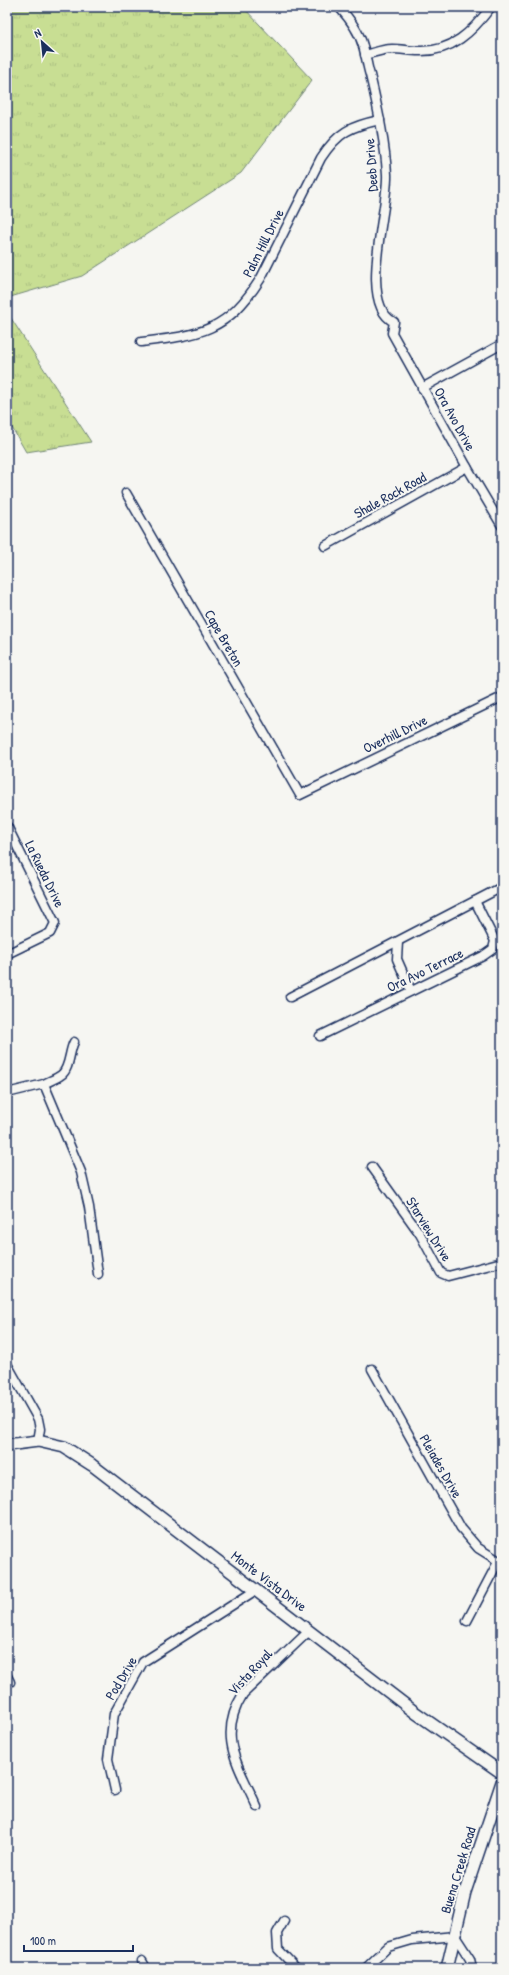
<svg xmlns="http://www.w3.org/2000/svg" width="509" height="1975" font-family="'Patrick Hand',sans-serif">
<style>
.grass{fill:url(#grass-tufts);stroke:#728678}
.lines{fill:none;stroke-linecap:round;stroke-linejoin:round}
.street-casing{stroke:#1b2f5e;stroke-width:11}
.secondary-casing{stroke:#1b2f5e;stroke-width:14}
.street{stroke:#f6f6f2;stroke-width:8}
.secondary{stroke:#f6f6f2;stroke-width:11}
.labels{text-anchor:middle;stroke-width:4;stroke-linejoin:round;paint-order:stroke}
.street-label{font-size:14px;fill:#1b2f5e;stroke:#f6f6f2}
</style>
<defs>
<pattern id="grass-tufts" width="24" height="20" patternUnits="userSpaceOnUse"><rect width="24" height="20" fill="#c8de93"/><path d="M3 7l-1-3M5 7V3M7 7l1-3M15 17l-1-3M17 17v-4M19 17l1-3" fill="none" stroke="#abbf81"/></pattern>
</defs>
<rect width="100%" height="100%" fill="#f6f6f2"/>
<filter id="ink" filterUnits="userSpaceOnUse"><feTurbulence type="fractalNoise" baseFrequency=".025" numOctaves="2"/><feDisplacementMap in="SourceGraphic" scale="8" xChannelSelector="R" yChannelSelector="G"/><feConvolveMatrix kernelMatrix="1 2 1 2 8 2 1 2 1" color-interpolation-filters="sRGB"/></filter>
<g filter="url(#ink)">
<g class="grass">
<path d="M7,7H243L312,80L241,173L82,276L7,298Z"/>
<path d="M7,312L91,442L26,452L7,419Z"/>
</g>
<g class="lines">
<g class="street-casing">
<g id="street">
<path d="M339,7C349,18 359,31 363,46C366,55 367,66 370,75C378,108 385,141 387,174C389,207 357,304 394,322L392,333L467,467L502,526"/>
<path d="M365,55C373,53 383,49 392,49C401,49 410,51 419,51C452,52 472,32 491,7"/>
<path d="M141,342C200,335 227,332 261,278L321,158C338,132 351,126 380,120"/>
<path d="M422,388L502,344"/>
<path d="M126,493L300,795L502,697"/>
<path d="M325,546L467,467"/>
<path d="M7,826L55,923L50,933L7,954"/>
<path d="M398,942L397,959L411,991"/>
<path d="M290,997L502,887"/>
<path d="M320,1036L483,956L493,949L495,941L475,901"/>
<path d="M44,1084C49,1081 56,1079 61,1075C70,1069 69,1051 74,1042"/>
<path d="M7,1093L44,1084L81,1172L89,1207L98,1274"/>
<path d="M372,1167L420,1234L441,1273L448,1276L502,1262"/>
<path d="M7,1364L38,1419L40,1429L38,1441"/>
<path d="M372,1369L461,1528L478,1548L502,1563"/>
<path d="M467,1621L498,1562"/>
<path d="M7,1676L10,1682"/>
<path d="M115,1790L108,1759L114,1714L143,1662L256,1590"/>
<path d="M257,1807C239,1766 216,1737 243,1694L309,1631"/>
<path d="M284,1921L277,1933L278,1949L296,1968"/>
<path d="M142,1961L146,1968"/>
<path d="M366,1968L388,1947L412,1940L455,1936L470,1959L472,1968"/>
</g>
</g>
<g class="secondary-casing">
<g id="secondary">
<path d="M7,1445L38,1441L64,1447L92,1465L416,1713L502,1773"/>
<path d="M447,1968L465,1892L502,1782"/>
</g>
</g>
<use href="#street" class="street"/>
<use href="#secondary" class="secondary"/>
</g>
</g>
<g class="labels">
<g class="street-label">
<text transform="translate(371 165) rotate(-94)" y="5">Deeb Drive</text>
<text transform="translate(263 243) rotate(-63)" y="5">Palm Hill Drive</text>
<text transform="translate(455 419) rotate(61)" y="5">Ora Avo Drive</text>
<text transform="translate(390 495) rotate(-29)" y="5">Shale Rock Road</text>
<text transform="translate(224 638) rotate(60)" y="5">Cape Breton</text>
<text transform="translate(395 734) rotate(-26)" y="5">Overhill Drive</text>
<text transform="translate(45 874) rotate(64)" y="5">La Rueda Drive</text>
<text transform="translate(425 970) rotate(-26)" y="5">Ora Avo Terrace</text>
<text transform="translate(429 1229) rotate(58)" y="5">Starview Drive</text>
<text transform="translate(441 1466) rotate(60)" y="5">Pleiades Drive</text>
<text transform="translate(269 1581) rotate(37)" y="5">Monte Vista Drive</text>
<text transform="translate(250 1672) rotate(-47)" y="5">Vista Royal</text>
<text transform="translate(121 1678) rotate(-59)" y="5">Pod Drive</text>
<text transform="translate(458 1870) rotate(-73)" y="5">Buena Creek Road</text>
</g>
</g>
<rect width="509" height="1975" fill="none" stroke="#f6f6f2" stroke-width="24"/>
<rect x="12" y="12" width="485" height="1951" fill="none" stroke="#1b2f5e" stroke-width="1.5" filter="url(#ink)"/>
<g transform="translate(42 42) rotate(333)" stroke="#f6f6f2" stroke-width="3" paint-order="stroke">
<path d="M0-3L7 15L0 10L-7 15Z" fill="#1b2f5e"/>
<text y="-6" font-size="11" font-weight="bold" text-anchor="middle" fill="#1b2f5e">N</text>
</g>
<path d="M24 1945v6h109v-6" fill="none" stroke="#1b2f5e" stroke-width="2"/>
<text x="30" y="1945" font-size="12" fill="#1b2f5e" stroke="#f6f6f2" stroke-width="3" paint-order="stroke">100 m</text>
</svg>
